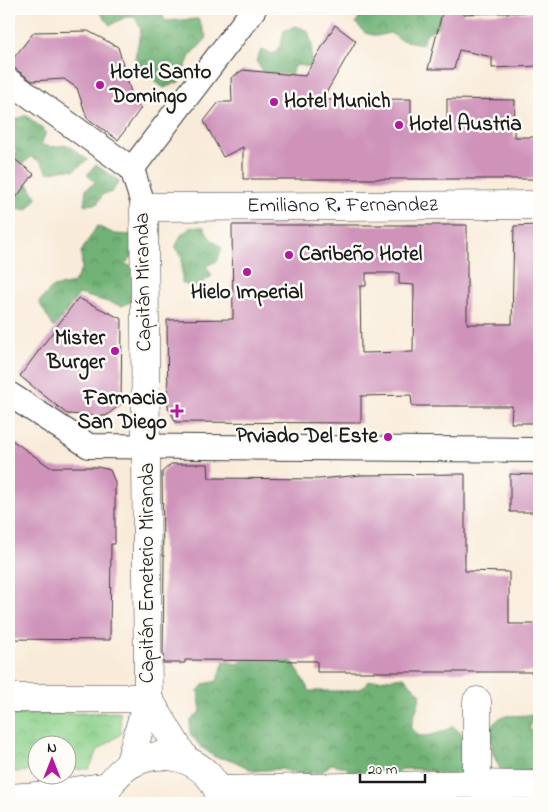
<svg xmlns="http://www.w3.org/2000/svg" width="548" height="812" viewBox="0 0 548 812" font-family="'Indie Flower',sans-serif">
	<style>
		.forest { fill: url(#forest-crowns); stroke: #466749 }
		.park { fill: url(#park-crowns); stroke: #547653 }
		.building { fill: #cf93ba; fill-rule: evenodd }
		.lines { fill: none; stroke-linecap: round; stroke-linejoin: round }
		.street-casing { stroke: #3d3b38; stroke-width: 26 }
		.secondary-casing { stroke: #3d3b38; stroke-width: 29 }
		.highway-casing { stroke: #3d3b38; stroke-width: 29 }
		.street { stroke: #fff; stroke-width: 24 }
		.secondary { stroke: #fff; stroke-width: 28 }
		.highway { stroke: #fff; stroke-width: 28 }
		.poi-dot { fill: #b5179e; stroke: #fdfcf7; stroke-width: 2 }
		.labels { text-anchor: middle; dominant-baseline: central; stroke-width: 5; stroke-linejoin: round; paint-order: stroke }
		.poi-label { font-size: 21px; font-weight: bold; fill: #1c1c1c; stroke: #fdfcf7; text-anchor: start }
		.street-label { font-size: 21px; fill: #1c1c1c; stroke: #fdfcf7 }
	</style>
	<defs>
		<pattern id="forest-crowns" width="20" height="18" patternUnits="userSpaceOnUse" patternTransform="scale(1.25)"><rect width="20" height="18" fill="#71b276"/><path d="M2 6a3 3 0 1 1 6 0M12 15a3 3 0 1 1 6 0" fill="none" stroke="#5c9060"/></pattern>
		<pattern id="park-crowns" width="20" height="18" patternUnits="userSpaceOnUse" patternTransform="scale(1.25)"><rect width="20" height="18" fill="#8cd08a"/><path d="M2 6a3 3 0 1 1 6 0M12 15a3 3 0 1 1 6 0" fill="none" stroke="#78b276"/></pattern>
	</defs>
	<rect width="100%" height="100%" fill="#fdfcf7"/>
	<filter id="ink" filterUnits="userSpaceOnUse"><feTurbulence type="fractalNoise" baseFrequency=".02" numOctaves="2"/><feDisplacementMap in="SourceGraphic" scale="10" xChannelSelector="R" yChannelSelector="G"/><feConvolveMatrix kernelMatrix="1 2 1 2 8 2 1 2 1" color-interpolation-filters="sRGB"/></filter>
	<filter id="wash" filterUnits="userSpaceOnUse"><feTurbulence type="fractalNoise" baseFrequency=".0096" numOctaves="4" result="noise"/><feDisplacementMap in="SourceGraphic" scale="20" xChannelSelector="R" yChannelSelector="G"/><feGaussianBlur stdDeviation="1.12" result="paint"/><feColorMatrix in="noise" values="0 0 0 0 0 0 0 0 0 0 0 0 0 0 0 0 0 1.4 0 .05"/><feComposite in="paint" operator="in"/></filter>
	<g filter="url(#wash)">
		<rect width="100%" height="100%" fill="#f9ebd9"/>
		<g class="forest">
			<path d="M 102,9 L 160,9 L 165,21 L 198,19 L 207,38 L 190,56 L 179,82 L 164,88 L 143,73 L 135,58 L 141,30 L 135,17 L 126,17 L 110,25 L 101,14 Z"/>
			<path d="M 362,9 L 438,9 L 442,13 L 438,27 L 427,33 L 422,44 L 401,40 L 390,33 L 377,36 L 365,33 L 356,23 L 363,10 Z"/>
			<path d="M 296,26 L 308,31 L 312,45 L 311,67 L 296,65 L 290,76 L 263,72 L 256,61 L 261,50 L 274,54 L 281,44 L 284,31 Z"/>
			<path d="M 26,115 L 46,132 L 41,145 L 52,147 L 68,145 L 88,160 L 74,170 L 65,169 L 48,173 L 40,161 L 31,157 L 14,171 L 9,167 L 9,161 L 17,150 L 9,145 L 9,123 Z"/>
			<path d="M 96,165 L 119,181 L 112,192 L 103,194 L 97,204 L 84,205 L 86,189 L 96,182 L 87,175 Z"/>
			<path d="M 27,182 L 37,198 L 27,210 L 11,207 L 12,191 Z"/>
			<path d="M 97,226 L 115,234 L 133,235 L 133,256 L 125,264 L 141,270 L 143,296 L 122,306 L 79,294 L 54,328 L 39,302 L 53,287 L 74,283 L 82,268 L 81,252 Z"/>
			<path d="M 191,227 L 204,227 L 210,238 L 222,248 L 217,261 L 206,266 L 212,276 L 194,288 L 182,283 L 182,257 L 175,248 L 181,235 Z"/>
			<path d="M 251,657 L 282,658 L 294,663 L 309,691 L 347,691 L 363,688 L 368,681 L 404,677 L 421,694 L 411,727 L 419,736 C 431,736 442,733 453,726 L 465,737 L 468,769 L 456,777 L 421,769 L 403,769 L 394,775 L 351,775 L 346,767 L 331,764 L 322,772 L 300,774 L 281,769 L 254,771 L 232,760 L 215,757 L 201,747 L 190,734 L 190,721 L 201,711 L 198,691 L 204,684 L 217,681 L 224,661 L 237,664 Z"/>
			<path d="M 533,715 L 529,731 L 539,728 L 539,788 L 501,771 L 493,754 L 489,728 L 502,716 Z"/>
		</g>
		<path class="park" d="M 120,712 L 121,734 L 98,750 L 89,769 L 68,769 L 68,744 L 38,744 L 37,771 L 9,772 L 9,715 Z"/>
		<g id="blocks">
			<g class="building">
				<path d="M 443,9 L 464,9 L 463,14 L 539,12 L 539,66 L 492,68 L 492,57 L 459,50 L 454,69 L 428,69 Z"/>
				<path d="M 335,25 L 356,41 L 322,100 L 411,99 L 411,121 L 447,121 L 447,99 L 515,100 L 514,137 L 539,137 L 539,179 L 243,179 L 243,147 L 223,157 L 204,121 L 219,102 L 232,102 L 231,78 L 243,70 L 305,76 Z"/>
				<path d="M 88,31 L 118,47 L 134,103 L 141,108 L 118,140 L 87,118 L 77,88 L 64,79 L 32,81 L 9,64 L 34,32 Z"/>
				<path d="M 9,155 L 34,174 L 9,207 Z"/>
				<path d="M 232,225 L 467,225 L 467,324 L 512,324 L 514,226 L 539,225 L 539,423 L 511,423 L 512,406 L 412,406 L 411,395 L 361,396 L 361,423 L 176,422 L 168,407 L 167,320 L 233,319 ZM 366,273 L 399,273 L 399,284 L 414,285 L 413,352 L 361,353 L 360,286 L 366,286 Z"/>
				<path d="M 78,298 L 122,319 L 121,404 L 106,416 L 67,414 L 20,376 Z"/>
				<path d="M 9,438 L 50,467 L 98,467 L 110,470 L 115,482 L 115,544 L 111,544 L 110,640 L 9,639 Z"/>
				<path d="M 171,464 L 208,464 L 209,478 L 319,479 L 361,475 L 465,474 L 465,571 L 509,572 L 509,624 L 539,624 L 539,672 L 317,672 L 317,661 L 185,660 L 185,663 L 163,663 L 164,556 L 163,556 L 162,472 Z"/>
				<path d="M 510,474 L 539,475 L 539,512 L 510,512 Z"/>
			</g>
		</g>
	</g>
	<g filter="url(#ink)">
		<use href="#blocks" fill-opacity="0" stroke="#3d3b38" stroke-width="1"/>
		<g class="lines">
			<defs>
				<g id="street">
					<path d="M 9,81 L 132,169"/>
					<path d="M 132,169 L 254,9"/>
					<path d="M 132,169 L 144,207"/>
					<path d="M 9,394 L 89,446 L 539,450"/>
				</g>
				<g id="secondary">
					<path d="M 9,698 L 148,698"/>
					<path d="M 148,698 L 185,759"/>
					<path id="s1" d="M 129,765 L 148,698 L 144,207 L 539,205"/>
				</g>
				<g id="highway">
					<path d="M 477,701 L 477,784"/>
					<path d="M 218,790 L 477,784 L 539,785"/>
					<path d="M 9,798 L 37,796 L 109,786"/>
					<path d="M 103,803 C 113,754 176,740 209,776 C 216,784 219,793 222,803"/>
				</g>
			</defs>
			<use href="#street" class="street-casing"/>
			<use href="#secondary" class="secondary-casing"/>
			<use href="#highway" class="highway-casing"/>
			<use href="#street" class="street"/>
			<use href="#secondary" class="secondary"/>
			<use href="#highway" class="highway"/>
		</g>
	</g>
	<g class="poi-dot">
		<circle cx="100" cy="85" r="5"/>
		<circle cx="274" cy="102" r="5"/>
		<circle cx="399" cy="125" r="5"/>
		<circle cx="289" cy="255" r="5"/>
		<circle cx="247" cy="272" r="5"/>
		<circle cx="115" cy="351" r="5"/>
		<path d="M174.5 403.5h5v5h5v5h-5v5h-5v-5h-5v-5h5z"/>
		<circle cx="388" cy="437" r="5"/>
	</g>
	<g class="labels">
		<g class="poi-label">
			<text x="110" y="73">Hotel Santo<tspan x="110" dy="24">Domingo</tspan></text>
			<text x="284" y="102">Hotel Munich</text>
			<text x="409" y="125">Hotel Austria</text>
			<text x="299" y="255">Caribeño Hotel</text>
			<text x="247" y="293" text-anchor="middle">Hielo Imperial</text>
			<text x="105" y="339" text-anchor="end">Mister<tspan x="105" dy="24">Burger</tspan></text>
			<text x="167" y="399" text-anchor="end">Farmacia<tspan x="167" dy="24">San Diego</tspan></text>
			<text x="378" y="437" text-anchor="end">Prviado Del Este</text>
		</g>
		<g class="street-label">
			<text stroke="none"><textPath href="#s1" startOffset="759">Emiliano R. Fernandez</textPath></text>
			<text transform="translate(144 282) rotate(-91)">Capitán Miranda</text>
			<text transform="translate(148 573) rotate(-90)">Capitán Emeterio Miranda</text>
		</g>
	</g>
	<rect width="548" height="812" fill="none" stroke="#fdfcf7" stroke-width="30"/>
	<g transform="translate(52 760)"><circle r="24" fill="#fdfcf7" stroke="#a3a29f"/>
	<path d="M0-4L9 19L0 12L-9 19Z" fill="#b5179e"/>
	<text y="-8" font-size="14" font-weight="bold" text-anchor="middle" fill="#1c1c1c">N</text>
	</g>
	<path d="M360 774v8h65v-8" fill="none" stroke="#1c1c1c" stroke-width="2.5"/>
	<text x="368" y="774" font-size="15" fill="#1c1c1c" stroke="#fdfcf7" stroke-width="4" paint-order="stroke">20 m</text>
</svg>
